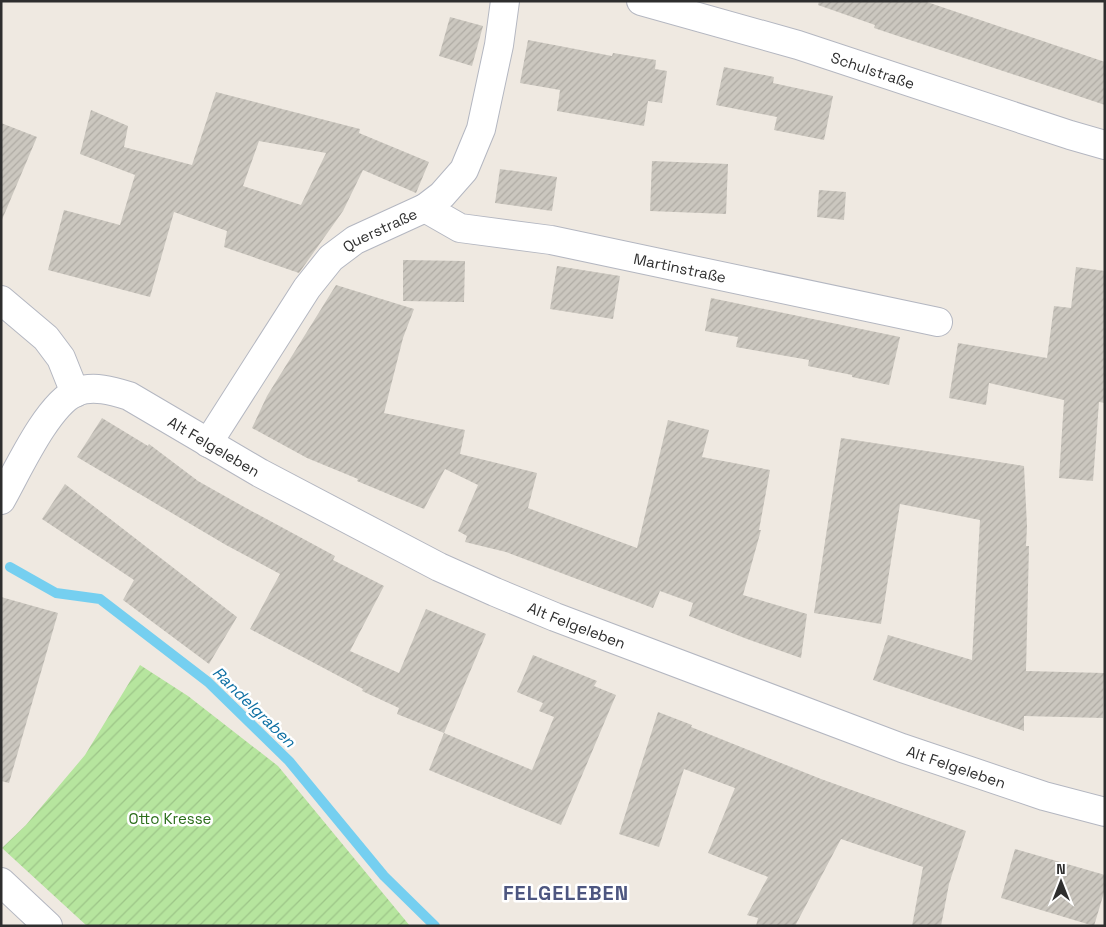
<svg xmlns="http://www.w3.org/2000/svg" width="1106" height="927" viewBox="0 0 1106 927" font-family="'Space Grotesk',sans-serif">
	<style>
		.garden { fill: url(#garden-furrows) }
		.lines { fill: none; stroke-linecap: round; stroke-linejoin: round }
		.stream { stroke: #75cff0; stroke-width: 10 }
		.building { fill: url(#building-hatch); fill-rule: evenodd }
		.minor-casing { stroke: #b4b7c1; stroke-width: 30 }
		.minor { stroke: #fff; stroke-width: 28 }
		.labels { text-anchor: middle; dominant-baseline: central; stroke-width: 5; stroke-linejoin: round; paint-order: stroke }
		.street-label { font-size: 15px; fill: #2e2e2e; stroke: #fff }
		.park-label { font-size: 15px; fill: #2c6e1b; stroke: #fff }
		.water-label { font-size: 16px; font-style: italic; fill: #0d6fa3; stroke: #fff }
		.district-label { font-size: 20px; font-weight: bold; letter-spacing: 1px; fill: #4d5680; stroke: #fff }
	</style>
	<defs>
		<pattern id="garden-furrows" width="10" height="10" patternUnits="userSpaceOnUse" patternTransform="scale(1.25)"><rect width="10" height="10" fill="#b6e59e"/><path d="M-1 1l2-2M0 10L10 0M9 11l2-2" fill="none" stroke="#9dc588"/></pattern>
		<pattern id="building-hatch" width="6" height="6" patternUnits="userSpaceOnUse" patternTransform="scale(1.25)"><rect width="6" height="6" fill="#cbc7bf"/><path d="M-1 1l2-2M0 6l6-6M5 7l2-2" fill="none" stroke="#afaba4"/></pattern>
	</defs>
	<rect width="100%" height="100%" fill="#efe9e1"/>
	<path class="garden" d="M 140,665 L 188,696 L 278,766 L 410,926 L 87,926 L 2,848 L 26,825 L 85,755 Z"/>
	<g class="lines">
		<path class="stream" d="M 10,567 L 56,593 L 100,599 L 208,682 L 289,761 L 384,876 L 435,926"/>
	</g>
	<g class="building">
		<path d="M 819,1 L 924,1 L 1105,62 L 1105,105 L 874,28 L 875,25 L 818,5 Z"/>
		<path d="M 450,17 L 483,26 L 472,66 L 439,56 Z"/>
		<path d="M 528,40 L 612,56 L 613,53 L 656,60 L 655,69 L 667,71 L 662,103 L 648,101 L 644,126 L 557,111 L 560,90 L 520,83 Z"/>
		<path d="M 724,67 L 774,77 L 773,83 L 833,96 L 824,140 L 774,130 L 777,117 L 716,105 Z"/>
		<path d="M 216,92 L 360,129 L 359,133 L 429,162 L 416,193 L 363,170 L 343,211 L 299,273 L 224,247 L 227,231 L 174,212 L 150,297 L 48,270 L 64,210 L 120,225 L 135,175 L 80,154 L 91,110 L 128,126 L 124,147 L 192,165 ZM 259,141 L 326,153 L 301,205 L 243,186 Z"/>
		<path d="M 1,123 L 37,137 L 1,222 Z"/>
		<path d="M 652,161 L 728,164 L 726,214 L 650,211 Z"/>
		<path d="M 500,169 L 557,177 L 552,211 L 495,203 Z"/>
		<path d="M 819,190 L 846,192 L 844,220 L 817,217 Z"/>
		<path d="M 403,260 L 465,261 L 464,302 L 403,301 Z"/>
		<path d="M 557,266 L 620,276 L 613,319 L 550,309 Z"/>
		<path d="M 1076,267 L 1105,271 L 1105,403 L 1099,402 L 1093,481 L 1059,478 L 1064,400 L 989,383 L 986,405 L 949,398 L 958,343 L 1047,358 L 1054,306 L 1071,308 Z"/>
		<path d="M 336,285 L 414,309 L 403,338 L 384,413 L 465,430 L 460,454 L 537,473 L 528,508 L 637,548 L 668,420 L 709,430 L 702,457 L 770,470 L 759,530 L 761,530 L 743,595 L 807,614 L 801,658 L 747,639 L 689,616 L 693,603 L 660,591 L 653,608 L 506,552 L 465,542 L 467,536 L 458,531 L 478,485 L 445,469 L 424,509 L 357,481 L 358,479 L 307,458 L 252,428 L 267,396 Z"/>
		<path d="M 711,298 L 900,337 L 889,385 L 852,377 L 852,375 L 808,366 L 809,360 L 736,347 L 738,337 L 705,331 Z"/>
		<path d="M 102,418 L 148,446 L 149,444 L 198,481 L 246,508 L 335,556 L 333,560 L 384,586 L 350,651 L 399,673 L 426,609 L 486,634 L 444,733 L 397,714 L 399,708 L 362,691 L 363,689 L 250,629 L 280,574 L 226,545 L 77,457 Z"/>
		<path d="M 841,438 L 1024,466 L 1027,526 L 1026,546 L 1029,546 L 1026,671 L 1104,673 L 1103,718 L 1024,716 L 1024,731 L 873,680 L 888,635 L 972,660 L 980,520 L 900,504 L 881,624 L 814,613 Z"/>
		<path d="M 65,484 L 237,617 L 209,664 L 123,600 L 134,580 L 42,519 Z"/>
		<path d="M 1,597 L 58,613 L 9,783 L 1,781 Z"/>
		<path d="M 533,655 L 597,681 L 594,686 L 616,695 L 561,825 L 429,770 L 444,733 L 532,770 L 554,717 L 539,711 L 543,703 L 517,692 Z"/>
		<path d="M 658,712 L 692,725 L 691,727 L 821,779 L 966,831 L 949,884 L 941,926 L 912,926 L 923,867 L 841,839 L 795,926 L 756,926 L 758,918 L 747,915 L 768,877 L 708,853 L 735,788 L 684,769 L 659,847 L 619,834 Z"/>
		<path d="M 1015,849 L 1105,875 L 1105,889 L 1094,926 L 1001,898 Z"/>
	</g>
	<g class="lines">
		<defs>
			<g id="minor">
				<path id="s1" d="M 641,1 L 798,45 L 1070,135 L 1105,145"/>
				<path id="s2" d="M 425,208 L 460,228 L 551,240 L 938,322"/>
				<path d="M 1,300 L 46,338 L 61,358 L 75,393"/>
				<path id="s3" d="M 208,443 L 307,288 L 331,258 L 355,240 L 425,208 L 442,195 L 464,170 L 481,129 L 499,45 L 505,1"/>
				<path id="s4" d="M 1,500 C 17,472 47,405 76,392 C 93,385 113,391 129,396 L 260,473 L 439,567 L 495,592 L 555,617 L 902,748 L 1044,796 L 1105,812"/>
				<path d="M 1,882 L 48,926"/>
			</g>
		</defs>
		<use href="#minor" class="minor-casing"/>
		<use href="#minor" class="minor"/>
	</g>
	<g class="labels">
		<g class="street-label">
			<text stroke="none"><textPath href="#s1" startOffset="242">Schulstraße</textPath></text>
			<text stroke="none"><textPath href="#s3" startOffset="279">Querstraße</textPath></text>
			<text stroke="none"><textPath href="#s2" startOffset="264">Martinstraße</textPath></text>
			<text stroke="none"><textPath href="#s4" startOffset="286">Alt Felgeleben</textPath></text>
			<text stroke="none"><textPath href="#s4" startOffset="691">Alt Felgeleben</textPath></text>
			<text stroke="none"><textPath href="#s4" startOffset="1096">Alt Felgeleben</textPath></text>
		</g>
		<g class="park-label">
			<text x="170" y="818">Otto Kresse</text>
		</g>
		<g class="water-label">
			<text transform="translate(254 707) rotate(44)">Randelgraben</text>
		</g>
		<g class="district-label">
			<text x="566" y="893">FELGELEBEN</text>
		</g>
	</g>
	<rect width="1106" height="927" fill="none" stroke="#2e2e2e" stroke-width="5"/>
	<g transform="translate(1061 882)" stroke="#ffffff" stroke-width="4" paint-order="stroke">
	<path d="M0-4L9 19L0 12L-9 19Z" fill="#2e2e2e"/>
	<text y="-8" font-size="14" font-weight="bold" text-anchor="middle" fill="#2e2e2e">N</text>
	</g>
</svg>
